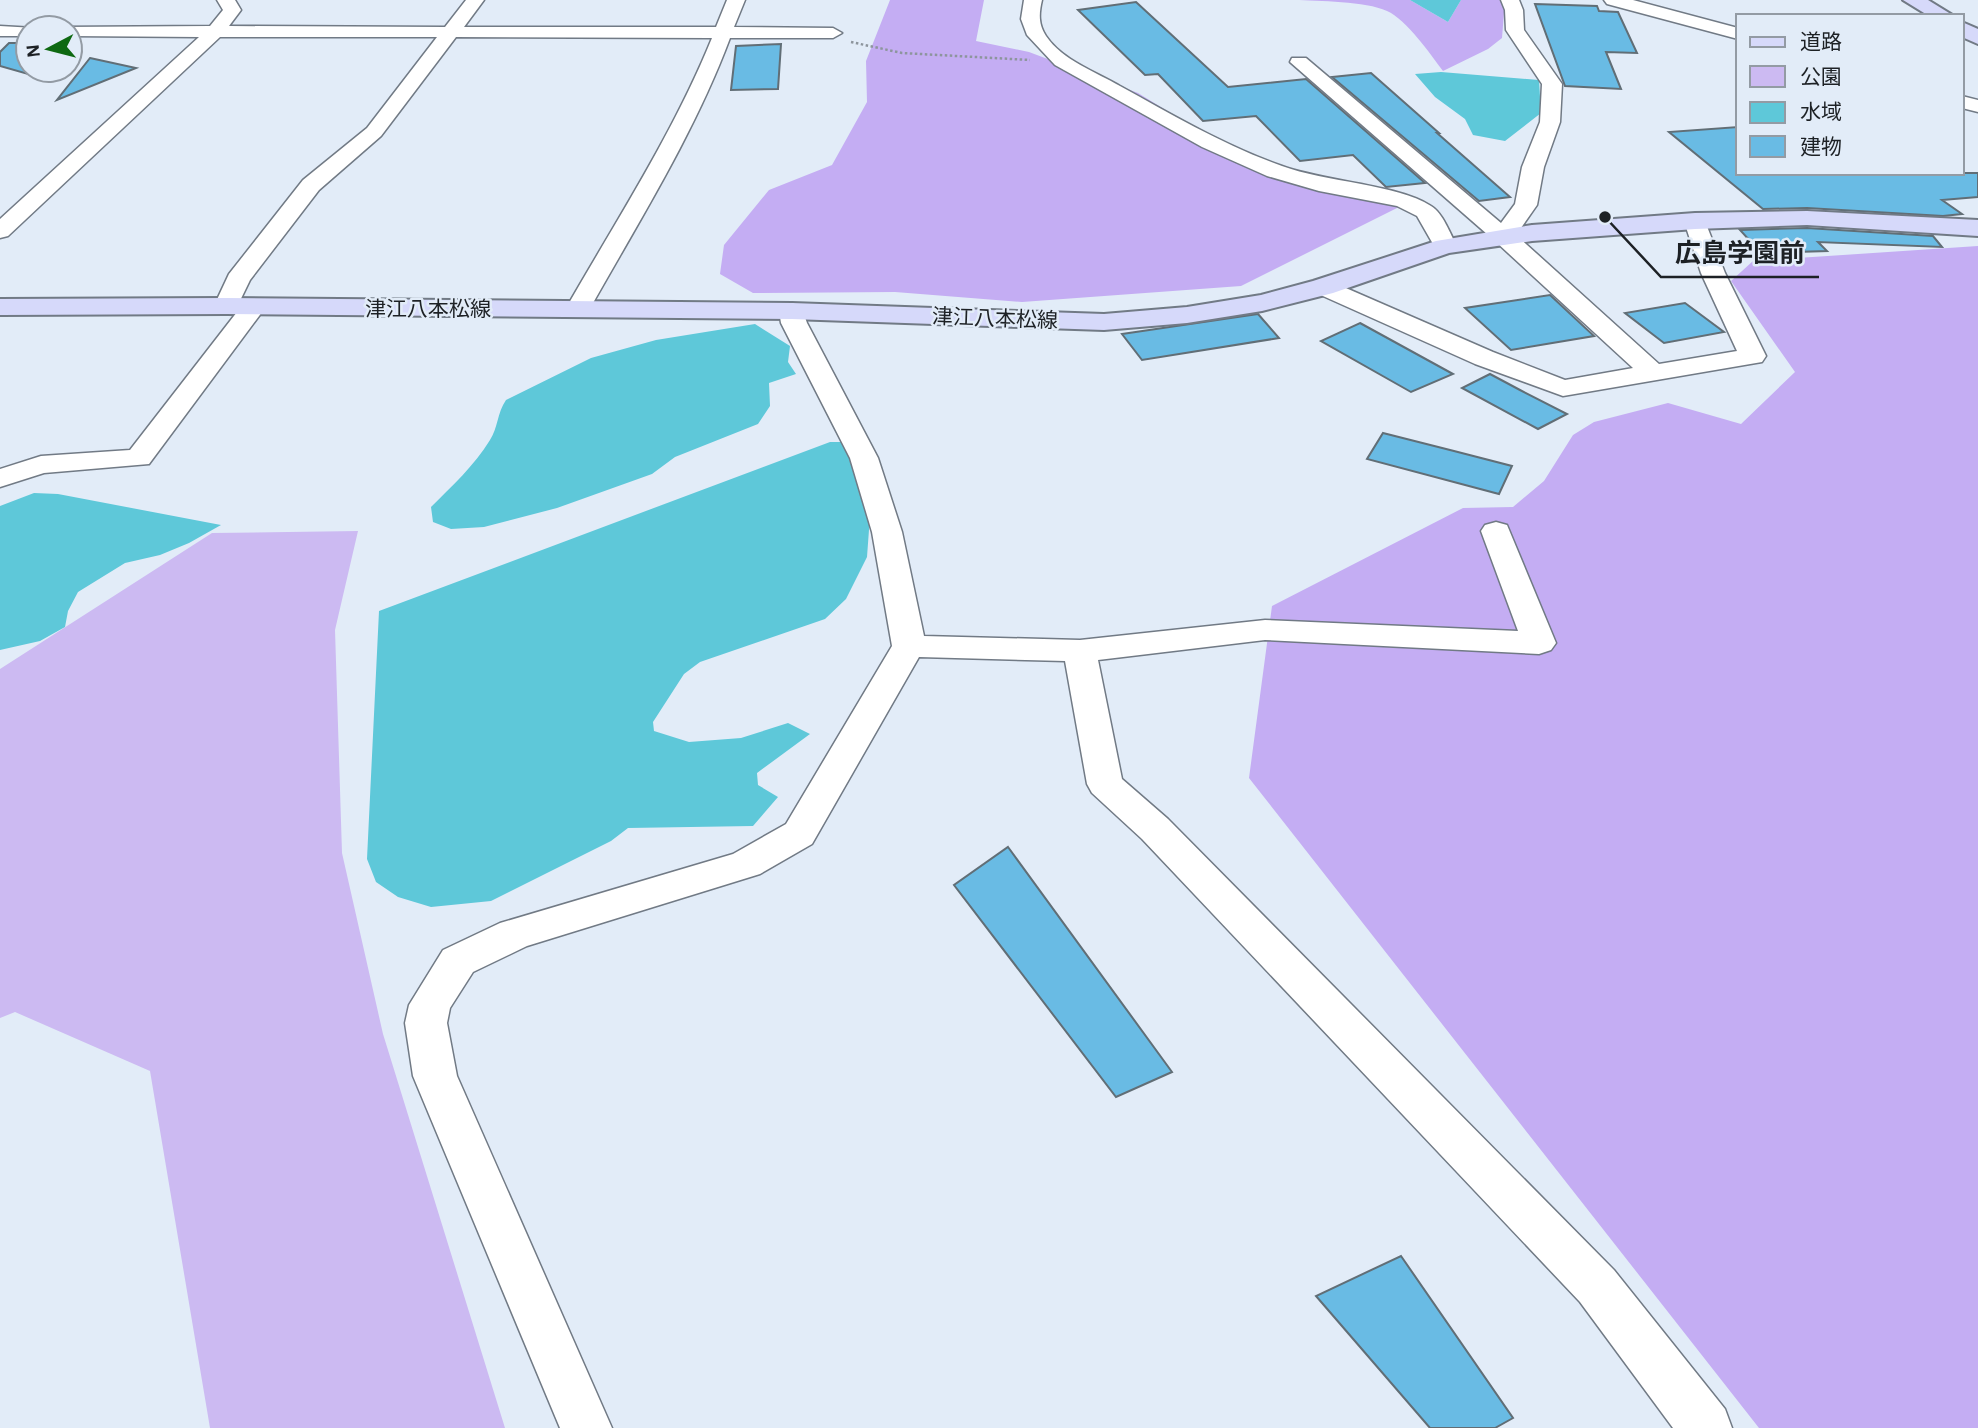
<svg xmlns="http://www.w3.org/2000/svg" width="1978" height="1428" viewBox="0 0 1978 1428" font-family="'Alegreya Sans','Noto Sans JP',sans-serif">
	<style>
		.green { fill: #ccbaf2 }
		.forest { fill: #c4adf3 }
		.water { fill: #5ec8d9 }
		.building { fill: #69bbe4; stroke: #616e76; stroke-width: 2 }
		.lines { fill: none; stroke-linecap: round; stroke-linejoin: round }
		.minor-casing { stroke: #717a85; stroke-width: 3 }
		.secondary-casing { stroke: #717a85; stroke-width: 4 }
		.path { stroke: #8d959d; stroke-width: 2.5; stroke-dasharray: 2.5 2.5; stroke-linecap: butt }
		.minor { fill: #fff; fill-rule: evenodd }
		.secondary { fill: #d6d9fa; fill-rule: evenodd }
		.labels { text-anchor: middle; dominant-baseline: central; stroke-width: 5; stroke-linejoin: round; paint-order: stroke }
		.far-street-label { font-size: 21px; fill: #1d2125; stroke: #e2ecf8 }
		.leader { fill: none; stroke: #1d2125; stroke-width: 2.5 }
		.callout-dot { fill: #1d2125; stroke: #e2ecf8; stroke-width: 2.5 }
		.callout-label { font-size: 26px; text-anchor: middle; font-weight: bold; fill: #1d2125; stroke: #e2ecf8; stroke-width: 5; stroke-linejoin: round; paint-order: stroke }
	</style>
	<rect width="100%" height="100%" fill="#e2ecf8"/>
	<path class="green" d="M 358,531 L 335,630 L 342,853 L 383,1034 L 505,1428 L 210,1428 L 150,1071 L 15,1012 L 0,1018 L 0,669 L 212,533 Z"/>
	<g class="forest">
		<path d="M 890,0 L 984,0 L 976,41 L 1029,52 L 1138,93 L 1224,146 L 1399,207 L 1241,286 L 1022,302 L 895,292 L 753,293 L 720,274 L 724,245 L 769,190 L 832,165 L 867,102 L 866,61 Z"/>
		<path d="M 1294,0 L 1410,0 L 1448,22 L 1461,0 L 1505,0 L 1502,38 L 1488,49 L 1443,71 C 1431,55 1406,19 1387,11 C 1365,1 1319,1 1294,0 Z"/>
		<path d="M 1978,246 L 1978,1428 L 1759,1428 L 1249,778 L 1272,606 L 1463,508 L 1513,507 L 1544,481 L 1573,435 L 1594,422 L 1668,403 L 1741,424 L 1795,372 L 1731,281 L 1753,261 Z"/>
	</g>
	<g class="water">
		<path d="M 1410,0 L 1461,0 L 1448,22 Z"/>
		<path d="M 1441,72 L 1539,80 L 1541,113 L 1505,141 L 1473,135 L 1465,119 L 1435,97 L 1415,74 Z"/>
		<path d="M 755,324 L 790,346 L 788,362 L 796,374 L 769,383 L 770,406 L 758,424 L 675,457 L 652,474 L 557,508 L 484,527 L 451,529 L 433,522 L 431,507 C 452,486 474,466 490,440 C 498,428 497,413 506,400 L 591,358 L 656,340 Z"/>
		<path d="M 830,442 L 844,442 L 870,516 L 867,557 L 846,599 L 825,619 L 700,662 L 684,674 L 653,722 L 654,731 L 689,742 L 741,738 L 788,723 L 810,734 L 757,773 L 758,785 L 778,797 L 753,826 L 628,828 L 611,841 L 491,901 L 431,907 L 398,897 L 376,882 L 367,859 L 379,611 Z"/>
		<path d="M 34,493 L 58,494 L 221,525 L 189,543 L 160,555 L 125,563 L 78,592 L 68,611 L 65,627 L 40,641 L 0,650 L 0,506 Z"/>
	</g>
	<g class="building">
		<path d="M 1136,2 L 1228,87 L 1306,79 L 1425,183 L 1386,187 L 1353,155 L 1300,161 L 1256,116 L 1203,121 L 1158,74 L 1145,75 L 1078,10 Z"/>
		<path d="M 1535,4 L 1597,6 L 1599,11 L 1618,12 L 1637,53 L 1606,52 L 1621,89 L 1565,86 Z"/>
		<path d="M 9,43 L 28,43 L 28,74 L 0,66 L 0,52 Z"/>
		<path d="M 781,44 L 778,89 L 731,90 L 736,46 Z"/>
		<path d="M 90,58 L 136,68 L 57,100 Z"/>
		<path d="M 1371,73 L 1439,133 L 1437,133 L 1510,197 L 1479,201 L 1332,77 Z"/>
		<path d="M 1738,127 L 1738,173 L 1978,173 L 1978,197 L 1942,200 L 1962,214 L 1943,216 L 1807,208 L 1763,209 L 1669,132 Z"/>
		<path d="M 1807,228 L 1933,236 L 1942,247 L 1818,242 L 1827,251 L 1761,253 L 1740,230 Z"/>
		<path d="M 1550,295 L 1594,336 L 1511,350 L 1465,308 Z"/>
		<path d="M 1685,303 L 1724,332 L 1664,343 L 1625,313 Z"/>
		<path d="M 1258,314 L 1279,338 L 1142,360 L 1122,334 Z"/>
		<path d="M 1360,323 L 1453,374 L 1411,392 L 1321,341 Z"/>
		<path d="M 1490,374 L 1520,390 L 1567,414 L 1538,429 L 1462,388 Z"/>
		<path d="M 1383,433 L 1454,451 L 1512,466 L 1499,494 L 1367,459 Z"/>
		<path d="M 1008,847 L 1172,1072 L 1116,1097 L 954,885 Z"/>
		<path d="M 1401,1256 L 1513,1418 L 1495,1428 L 1430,1428 L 1316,1296 Z"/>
	</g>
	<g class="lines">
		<defs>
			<g id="minor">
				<path d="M 217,0 L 235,0 L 241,10 L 229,26 L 445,27 L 466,0 L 484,0 L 464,27 L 716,27 L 727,0 L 745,0 L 734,27 L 833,28 L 842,33 L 833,38 L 730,38 C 694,134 639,221 589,310 L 586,315 L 577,317 L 568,315 L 565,310 C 616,221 673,134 712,38 L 456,37 L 381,136 L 319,190 L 250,280 L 235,311 L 226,313 L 217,311 L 214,306 L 229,274 L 303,180 L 367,128 L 437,37 L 220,37 L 8,236 L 0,238 L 0,219 L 199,37 L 70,36 L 70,28 L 64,27 L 210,26 L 223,10 Z"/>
				<path d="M 1024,0 L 1042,0 C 1039,13 1038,24 1046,36 C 1062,60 1096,72 1120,86 C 1173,115 1225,146 1282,166 C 1325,182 1397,184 1431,206 C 1443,213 1450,234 1457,246 L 1453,251 L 1437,251 L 1417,216 L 1397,206 L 1319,191 L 1267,176 L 1202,147 L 1055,65 L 1027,35 L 1021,19 Z"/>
				<path d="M 1501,0 L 1519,0 L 1523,10 L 1524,30 L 1562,84 L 1560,122 L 1544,167 L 1537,205 L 1516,235 L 1659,364 L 1737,351 L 1701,273 L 1684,221 L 1687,216 L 1703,216 L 1725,273 L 1766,356 L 1762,362 L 1563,396 L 1475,364 L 1314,292 L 1311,287 L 1314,282 L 1323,280 L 1332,282 L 1493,352 L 1565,380 L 1633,368 L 1495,241 L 1290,62 L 1292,58 L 1306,58 L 1501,223 L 1515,204 L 1522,167 L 1540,122 L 1542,84 L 1506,30 L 1505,10 Z"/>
				<path d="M 1604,0 L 1633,0 L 1738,28 L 1738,39 L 1607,4 Z"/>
				<path d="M 0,26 L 35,28 L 28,28 L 28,36 L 0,36 Z"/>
				<path d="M 1962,96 L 1978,100 L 1978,112 L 1962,108 Z"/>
				<path d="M 253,301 L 262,303 L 265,308 L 149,464 L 44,473 L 0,487 L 0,469 L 41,456 L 130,450 L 244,303 Z"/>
				<path d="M 792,303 L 801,306 L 807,323 L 878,458 L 902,532 L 924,636 L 1080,640 L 1265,620 L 1518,631 L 1481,531 L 1485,525 L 1496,522 L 1507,525 L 1556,643 L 1551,650 L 1539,654 L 1265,640 L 1098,660 L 1122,779 L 1168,819 L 1614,1270 L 1725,1409 L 1732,1428 L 1673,1428 L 1580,1302 L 1142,839 L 1092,793 L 1087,784 L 1065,661 L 919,657 L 812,844 L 760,874 L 527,946 L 473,972 L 450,1008 L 447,1023 L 457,1076 L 612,1428 L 560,1428 L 413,1076 L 405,1023 L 409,1005 L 443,950 L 500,923 L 733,854 L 786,824 L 892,646 L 872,532 L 850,458 L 781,323 L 779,311 L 783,306 Z"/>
			</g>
			<g id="secondary">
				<path d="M 1903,0 L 1928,0 L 1954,16 L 1929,16 Z"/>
				<path d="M 1962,22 L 1978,29 L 1978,44 L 1962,37 Z"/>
				<path d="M 1807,211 L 1978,220 L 1978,236 L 1807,225 L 1695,229 L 1532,241 L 1449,253 L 1333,293 L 1262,311 L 1187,323 L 1104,330 L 792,319 L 226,314 L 0,315 L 0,299 L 226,298 L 792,303 L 1104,314 L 1187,307 L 1261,295 L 1313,281 L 1436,241 L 1532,225 L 1695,213 Z"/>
			</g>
		</defs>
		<use href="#minor" class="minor-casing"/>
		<use href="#secondary" class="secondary-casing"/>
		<path class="path" d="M 851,42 L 902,53 L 1030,60"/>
		<use href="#minor" class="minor"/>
		<use href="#secondary" class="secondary"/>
	</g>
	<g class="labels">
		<g class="far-street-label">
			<text x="428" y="309">津江八本松線</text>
			<text transform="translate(995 319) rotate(2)">津江八本松線</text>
		</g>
	</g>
	<path class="leader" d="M1605 217L1661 277H1819"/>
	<circle class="callout-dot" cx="1605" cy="217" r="7"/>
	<g class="callout-label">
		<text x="1740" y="262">広島学園前</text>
	</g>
	<rect x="1736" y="14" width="228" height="161" fill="#e2ecf8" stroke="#939ba4" stroke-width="2"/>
	<rect x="1750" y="37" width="35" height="10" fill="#d6d9fa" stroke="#939ba4" stroke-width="2"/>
	<text x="1800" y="49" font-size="21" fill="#1d2125">道路</text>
	<rect x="1750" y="66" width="35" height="21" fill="#ccbaf2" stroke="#939ba4" stroke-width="2"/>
	<text x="1800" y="84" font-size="21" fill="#1d2125">公園</text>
	<rect x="1750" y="102" width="35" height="21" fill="#5ec8d9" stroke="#939ba4" stroke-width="2"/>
	<text x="1800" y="119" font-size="21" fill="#1d2125">水域</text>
	<rect x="1750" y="136" width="35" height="21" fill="#69bbe4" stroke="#939ba4" stroke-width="2"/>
	<text x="1800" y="154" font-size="21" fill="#1d2125">建物</text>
	<g transform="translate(49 49) rotate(263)"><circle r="33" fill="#e2ecf8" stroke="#939ba4" stroke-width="2"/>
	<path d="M0-5L12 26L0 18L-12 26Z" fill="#0e6912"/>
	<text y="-10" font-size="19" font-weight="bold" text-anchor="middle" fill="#1d2125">N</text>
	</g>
</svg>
